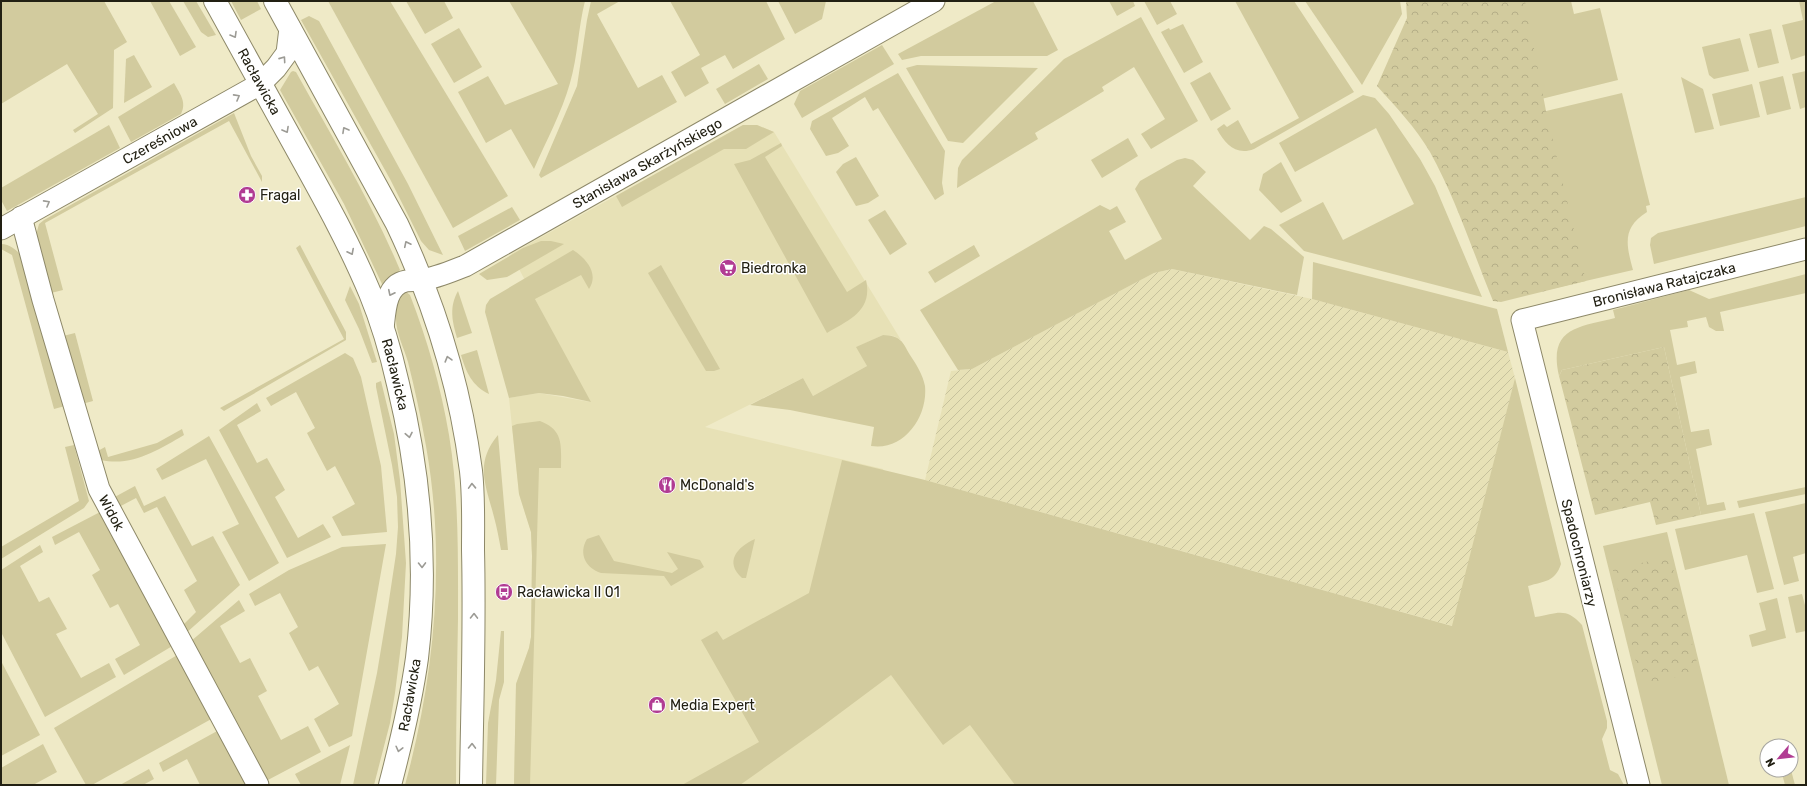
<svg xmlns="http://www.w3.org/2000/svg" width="1807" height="786" viewBox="0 0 1807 786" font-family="Rubik,sans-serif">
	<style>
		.built { fill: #e7e1b6 }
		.industrial { fill: url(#industrial-furrows) }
		.grass { fill: #d2cb9e }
		.park { fill: url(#park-crowns) }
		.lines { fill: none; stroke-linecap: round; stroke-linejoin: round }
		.minor-casing { stroke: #8d8868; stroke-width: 23 }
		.tertiary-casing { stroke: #8d8868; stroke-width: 24 }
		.minor { stroke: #fff; stroke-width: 21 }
		.tertiary { stroke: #fff; stroke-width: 22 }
		.oneway { stroke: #9c9b95 }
		.labels { text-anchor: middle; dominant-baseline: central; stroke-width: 3; stroke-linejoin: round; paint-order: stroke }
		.street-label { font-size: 14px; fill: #222013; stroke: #fff }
		.poi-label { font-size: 14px; fill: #222013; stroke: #fff; text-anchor: start }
	</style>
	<defs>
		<pattern id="industrial-furrows" width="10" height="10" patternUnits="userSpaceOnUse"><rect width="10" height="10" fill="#e7e1b6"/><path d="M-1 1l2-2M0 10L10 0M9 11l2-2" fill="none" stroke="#c6c19c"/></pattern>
		<pattern id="park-crowns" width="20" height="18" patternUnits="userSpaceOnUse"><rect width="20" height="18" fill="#d2cb9e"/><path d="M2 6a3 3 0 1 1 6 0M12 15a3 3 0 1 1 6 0" fill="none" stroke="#b4ae87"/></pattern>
	</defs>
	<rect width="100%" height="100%" fill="#efeac7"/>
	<path class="built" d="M 743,125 L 757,125 L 774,132 L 901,340 L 894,336 L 883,335 L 857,347 L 867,366 L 813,396 L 803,378 L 705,427 L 883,469 L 964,695 L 1033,785 L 514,785 L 516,684 L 529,648 L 531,637 L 532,556 L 531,532 L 519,494 L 509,398 L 539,393 L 590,402 L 511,254 Z"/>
	<path class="industrial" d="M 1172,269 L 1312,299 L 1508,352 L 1515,378 L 1453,626 L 925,480 L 951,371 L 972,369 L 1154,273 Z"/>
	<g class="grass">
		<path d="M 1,1 L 104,1 L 127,42 L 114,50 L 113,108 L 75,133 L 73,130 L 98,114 L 67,64 L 1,104 Z"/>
		<path d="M 150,1 L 169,1 L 196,47 L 180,56 Z"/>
		<path d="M 183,1 L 196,1 L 216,35 L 208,37 L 201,32 Z"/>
		<path d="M 231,1 L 257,1 L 261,9 L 241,20 Z"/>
		<path d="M 328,1 L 390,1 L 508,196 L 453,228 Z"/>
		<path d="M 406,1 L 444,1 L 453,18 L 425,34 Z"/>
		<path d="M 509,1 L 585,1 C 578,28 578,56 570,83 C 562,112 546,141 534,169 L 511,129 L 486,143 L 458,92 L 488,76 L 505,105 L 558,84 Z"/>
		<path d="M 591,1 L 620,1 L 597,14 L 638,88 L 662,75 L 677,102 L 541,178 L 539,175 L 577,86 L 587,20 Z"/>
		<path d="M 670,1 L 766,1 L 785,39 L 733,69 L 725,55 L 701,68 L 709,83 L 685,97 L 671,72 L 700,55 Z"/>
		<path d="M 778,1 L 826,1 L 822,19 L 795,34 Z"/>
		<path d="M 996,1 L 1033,1 L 1058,50 L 1047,56 L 921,56 L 902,60 L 898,54 Z"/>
		<path d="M 1109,1 L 1133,1 L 1135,6 L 1117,16 Z"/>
		<path d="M 1144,1 L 1170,1 L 1177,14 L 1157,25 Z"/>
		<path d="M 1235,1 L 1294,1 L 1354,92 L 1254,149 C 1236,156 1225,144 1217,129 L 1224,124 L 1227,127 L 1238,120 L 1251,144 L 1299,118 Z"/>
		<path d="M 1305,1 L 1400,1 L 1402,14 L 1362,85 Z"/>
		<path d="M 1453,1 L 1571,1 L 1574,14 L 1600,8 L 1618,80 L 1488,112 Z"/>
		<path d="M 1799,1 L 1806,1 L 1806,55 L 1791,60 L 1782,25 L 1803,20 Z"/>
		<path d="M 309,16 L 319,21 L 408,184 L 443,255 L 429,250 L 421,241 L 390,179 L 301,20 Z"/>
		<path d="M 1141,17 L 1198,121 L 1151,149 L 1141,134 L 1165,119 L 1134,67 L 1102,87 L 1104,91 L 1035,133 L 1038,139 L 957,188 L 958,168 L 962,160 L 1064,59 Z"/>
		<path d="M 1183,24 L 1203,62 L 1184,73 L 1161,32 L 1169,28 L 1170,30 Z"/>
		<path d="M 459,28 L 482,67 L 454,83 L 431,44 Z"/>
		<path d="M 1771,29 L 1779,63 L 1758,68 L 1749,34 Z"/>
		<path d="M 1740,38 L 1749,71 L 1714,79 L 1709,75 L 1702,47 Z"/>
		<path d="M 882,45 L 894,64 L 802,118 L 794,104 L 800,91 Z"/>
		<path d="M 134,55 L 152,87 L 124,103 L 126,59 Z"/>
		<path d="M 759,64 L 768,79 L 725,104 L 716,89 Z"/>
		<path d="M 917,65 L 1038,68 L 963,143 L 948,141 L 906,68 Z"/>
		<path d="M 293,71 L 296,72 C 332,137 371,201 400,270 L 387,283 L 382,284 L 344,204 L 280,90 L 291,72 Z"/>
		<path d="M 1806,71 L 1806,107 L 1800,109 L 1792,74 Z"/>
		<path d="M 1210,72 L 1231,109 L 1211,121 L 1190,83 Z"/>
		<path d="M 898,73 L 945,151 L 942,183 L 944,194 L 935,200 L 878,108 L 873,111 L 865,97 L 832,118 L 849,146 L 838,153 L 826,156 L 810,129 L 812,121 Z"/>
		<path d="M 1783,76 L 1791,109 L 1767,115 L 1759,82 Z"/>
		<path d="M 1681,77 L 1703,89 L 1714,129 L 1695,133 Z"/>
		<path d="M 174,83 C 180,94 187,102 181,114 L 131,142 L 118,117 Z"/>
		<path d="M 1752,84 L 1760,117 L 1720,126 L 1712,94 Z"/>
		<path d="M 1622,93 L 1650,205 L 1646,206 L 1647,212 C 1622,228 1626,244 1633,270 L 1525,295 L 1491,124 Z"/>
		<path d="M 1363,95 L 1375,98 L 1389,114 L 1420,159 L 1435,186 L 1482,297 L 1304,251 L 1279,225 L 1323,202 L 1343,240 L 1414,204 L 1376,128 L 1295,172 L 1279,143 Z"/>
		<path d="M 234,113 L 251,156 L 262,176 L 262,182 L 229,121 L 45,223 L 63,290 L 51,293 L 36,235 L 39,224 L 44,220 Z"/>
		<path d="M 109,125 L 120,148 L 7,211 L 1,200 L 1,188 Z"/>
		<path d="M 743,125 L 757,125 L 774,132 L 746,149 L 724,149 L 622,207 L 616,196 Z"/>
		<path d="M 1128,138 L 1138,156 L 1102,178 L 1091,160 Z"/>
		<path d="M 781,143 L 782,146 L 765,157 L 847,292 L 866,280 C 873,311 849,320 827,333 L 734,164 L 750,160 Z"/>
		<path d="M 856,157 L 879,196 L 868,203 L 856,206 L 836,172 L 843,164 Z"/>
		<path d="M 1185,158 L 1193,160 L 1206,172 L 1193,186 L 1250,240 L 1264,226 L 1271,229 L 1304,257 L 1297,295 L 1172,269 L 1154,273 L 972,369 L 958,370 L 920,310 L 1100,205 L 1110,210 L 1117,206 L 1126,222 L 1109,231 L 1125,260 L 1162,239 L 1135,189 L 1140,181 L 1177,160 Z"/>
		<path d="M 1281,162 L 1302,201 L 1281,213 L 1259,190 L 1263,174 Z"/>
		<path d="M 1806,197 L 1806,226 L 1654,264 L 1650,245 L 1651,238 L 1658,233 Z"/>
		<path d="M 512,207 L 520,220 L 465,251 L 458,236 Z"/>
		<path d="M 885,210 L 907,244 L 890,255 L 868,220 Z"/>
		<path d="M 541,241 L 551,241 L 564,244 L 507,277 L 487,280 L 479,274 L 523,248 Z"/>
		<path d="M 1,244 C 10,244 16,250 22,256 L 65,406 L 54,409 L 12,255 L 1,249 Z"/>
		<path d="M 300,245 L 346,332 L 346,340 L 224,411 L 220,408 L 344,339 L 296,248 Z"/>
		<path d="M 974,245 L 980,256 L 935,283 L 928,272 Z"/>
		<path d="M 573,250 C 587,259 599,274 589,289 L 581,275 L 535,299 L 591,402 L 563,396 L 539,393 L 509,398 L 485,312 L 486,305 L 490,299 Z"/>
		<path d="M 1313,262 L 1497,309 L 1508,352 L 1312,299 Z"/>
		<path d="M 661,265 L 720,369 L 714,371 L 706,371 L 648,273 Z"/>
		<path d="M 1806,274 L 1806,293 L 1720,312 L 1724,331 L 1716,331 L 1709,327 L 1706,317 L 1687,321 L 1688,327 L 1670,330 L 1677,365 L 1695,361 L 1697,373 L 1680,377 L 1691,432 L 1709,429 L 1712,445 L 1696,449 L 1707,505 L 1724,502 L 1726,510 L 1701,515 L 1664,347 L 1562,370 L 1559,376 C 1548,328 1578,327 1615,318 L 1613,310 L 1689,290 L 1709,299 Z"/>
		<path d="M 350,286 L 359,304 L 377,362 L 372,363 L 359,329 L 345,300 Z"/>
		<path d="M 405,291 L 410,295 C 427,339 441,387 449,435 C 459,495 458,557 458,619 C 457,674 456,730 456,785 L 405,785 C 435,675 446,558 426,446 C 421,418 415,390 408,362 C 404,348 396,333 396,319 C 395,308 397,298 405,291 Z"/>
		<path d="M 458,291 L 472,333 L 457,338 C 452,321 449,307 458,291 Z"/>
		<path d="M 75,333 L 93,401 L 82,404 L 63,336 Z"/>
		<path d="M 883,335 C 901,336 902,341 910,355 C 916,364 923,375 925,386 C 928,417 904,451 871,446 L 874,427 L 790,410 L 750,405 L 803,378 L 813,396 L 867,366 L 856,347 Z"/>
		<path d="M 477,350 L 489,394 C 472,386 466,372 461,355 Z"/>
		<path d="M 345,353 L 353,358 L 361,377 L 381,466 L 387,532 L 342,536 L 332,517 L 355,504 L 335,466 L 327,471 L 307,433 L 315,428 L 296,392 L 271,406 L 266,398 Z"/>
		<path d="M 1515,378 L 1561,564 C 1555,582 1545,581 1528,586 L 1535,617 C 1557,614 1565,606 1582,625 L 1607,721 L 1607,728 L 1602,739 L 1610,770 L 1618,774 L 1624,785 L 1015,785 L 970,725 L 943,745 L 891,675 L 820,728 L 740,785 L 682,785 L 759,742 L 701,640 L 717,631 L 723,640 L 809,593 L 842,460 L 925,480 L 1452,626 Z"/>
		<path d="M 381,381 L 394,434 L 400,480 L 406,563 L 402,637 L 395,693 L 390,723 L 374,785 L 353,785 L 377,673 L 388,607 L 396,554 L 398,527 L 397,497 L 392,465 L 376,387 L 376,383 Z"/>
		<path d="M 257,403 L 261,411 L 237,425 L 257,463 L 267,458 L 285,490 L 275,497 L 298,538 L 323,524 L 331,537 L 287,558 L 219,430 Z"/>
		<path d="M 540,421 C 564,430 561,446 561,468 L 539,468 L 530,785 L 514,785 L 516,684 L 529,648 L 531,637 L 532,556 L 531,532 L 519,494 L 512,426 L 517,424 Z"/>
		<path d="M 182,429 L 184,435 C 158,450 132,467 101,460 L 96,452 L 105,447 L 108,457 L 157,443 Z"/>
		<path d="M 498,435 L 508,550 L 501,550 C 499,539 497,528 494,517 C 486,485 474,464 498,435 Z"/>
		<path d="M 209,436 L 279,563 L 249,581 L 222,532 L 239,524 L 206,459 L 162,480 L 156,469 Z"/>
		<path d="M 74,445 L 89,501 L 84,508 L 1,559 L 1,547 L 79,501 L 65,447 Z"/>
		<path d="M 135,486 L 144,506 L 165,496 L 192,546 L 213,536 L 240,585 L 185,634 L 181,627 L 196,612 L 184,590 L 197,581 L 157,507 L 144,513 L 136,498 L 117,508 L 111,499 Z"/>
		<path d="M 1806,487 L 1806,494 L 1739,508 L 1737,501 Z"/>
		<path d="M 1806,503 L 1806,553 L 1793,557 L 1799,581 L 1784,585 L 1765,512 Z"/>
		<path d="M 102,511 L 174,645 L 124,675 L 115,659 L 140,645 L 118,604 L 110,608 L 92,575 L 100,570 L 79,532 L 55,545 L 52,537 Z"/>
		<path d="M 1754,513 L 1774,589 L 1757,593 L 1747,555 L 1685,570 L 1675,529 Z"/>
		<path d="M 1667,532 L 1729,785 L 1662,785 L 1603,546 Z"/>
		<path d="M 599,535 L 614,561 L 672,573 L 678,569 L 667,552 L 700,560 L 704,567 L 671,586 L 664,576 L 601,573 C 586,568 578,554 587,539 Z"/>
		<path d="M 755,539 L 746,578 L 742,578 C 724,562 737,547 755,539 Z"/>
		<path d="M 386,544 L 352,736 L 329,747 L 314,719 L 339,704 L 318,666 L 309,671 L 289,633 L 298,627 L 280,593 L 255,606 L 249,594 L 289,570 L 342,547 Z"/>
		<path d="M 40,545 L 43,552 L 20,566 L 39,602 L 49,597 L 67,629 L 56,634 L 81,678 L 109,663 L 116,677 L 45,717 L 1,632 L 1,570 Z"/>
		<path d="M 1802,594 L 1806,609 L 1806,631 L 1796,633 L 1788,597 Z"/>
		<path d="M 1777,598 L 1786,638 L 1752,647 L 1749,635 L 1766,630 L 1759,603 Z"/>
		<path d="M 239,600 L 245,611 L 220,626 L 240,663 L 250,658 L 267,691 L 258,696 L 281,740 L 308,726 L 321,752 L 266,781 L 190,642 Z"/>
		<path d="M 501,631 L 504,631 L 504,682 L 499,700 L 496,785 L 486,785 L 488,723 L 496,680 Z"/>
		<path d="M 179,654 L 215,717 L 92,785 L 86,785 L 54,728 Z"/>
		<path d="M 1,661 L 40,735 L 1,756 Z"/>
		<path d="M 219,730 L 249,785 L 200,785 L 187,759 L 163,772 L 159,763 Z"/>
		<path d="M 43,744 L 57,772 L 33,785 L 1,785 L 1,768 Z"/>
		<path d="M 350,745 L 340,785 L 301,785 L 295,774 Z"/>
		<path d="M 149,769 L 154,779 L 143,785 L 120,785 Z"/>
		<path d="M 1781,770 L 1791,770 L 1795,785 L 1785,785 Z"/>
	</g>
	<g class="park">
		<path d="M 1406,1 L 1525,1 L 1546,111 L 1586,281 L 1501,302 L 1493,301 C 1473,252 1456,199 1430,152 C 1416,128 1396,107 1377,86 L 1407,18 Z"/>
		<path d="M 1664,347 L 1701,515 L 1656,525 L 1650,502 L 1595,515 L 1559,376 L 1562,370 Z"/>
		<path d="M 1670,556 L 1699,671 L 1642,686 L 1613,570 Z"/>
	</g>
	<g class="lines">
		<defs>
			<g id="minor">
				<path id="s1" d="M 21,217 L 43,300 L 99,489 L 258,785"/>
				<path id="s2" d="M 1,229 L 260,84 L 276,68 L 287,53 L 290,28"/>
				<path id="s3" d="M 383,329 C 385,312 385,285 406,281 C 411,280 417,281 422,280 C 436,278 452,271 465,266 L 934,1"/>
				<path id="s4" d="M 1639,785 L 1522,320 L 1806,249"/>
			</g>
			<g id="tertiary">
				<path id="s5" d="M 215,1 C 243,52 271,103 300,155 C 325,200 350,245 370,293 C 382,322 391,353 398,384 C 420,474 428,566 417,658 C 411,701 401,743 390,785"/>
				<path d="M 275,1 L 397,224 C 434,302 460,385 471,471 C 474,497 473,524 473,550 C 475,628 472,707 471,785"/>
			</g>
		</defs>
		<use href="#minor" class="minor-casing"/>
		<use href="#tertiary" class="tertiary-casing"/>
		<use href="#minor" class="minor"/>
		<use href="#tertiary" class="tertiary"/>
	</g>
	<defs><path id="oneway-chevron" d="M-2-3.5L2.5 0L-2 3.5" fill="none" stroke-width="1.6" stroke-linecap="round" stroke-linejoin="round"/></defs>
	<g class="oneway">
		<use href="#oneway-chevron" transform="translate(234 35) rotate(60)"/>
		<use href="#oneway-chevron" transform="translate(283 59) rotate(-55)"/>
		<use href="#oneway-chevron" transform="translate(237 97) rotate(-29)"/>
		<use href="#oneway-chevron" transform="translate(286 130) rotate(61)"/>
		<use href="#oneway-chevron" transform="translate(345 130) rotate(-119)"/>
		<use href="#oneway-chevron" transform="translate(47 203) rotate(-29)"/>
		<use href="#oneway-chevron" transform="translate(407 244) rotate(-116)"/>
		<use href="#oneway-chevron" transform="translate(351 252) rotate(63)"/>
		<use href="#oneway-chevron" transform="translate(391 293) rotate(116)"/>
		<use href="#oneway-chevron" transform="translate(448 359) rotate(-106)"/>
		<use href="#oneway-chevron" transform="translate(409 435) rotate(79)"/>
		<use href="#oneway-chevron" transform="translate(472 486) rotate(-92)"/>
		<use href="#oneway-chevron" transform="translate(422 565) rotate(89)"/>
		<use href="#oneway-chevron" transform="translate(474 616) rotate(-89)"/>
		<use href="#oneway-chevron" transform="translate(472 746) rotate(-89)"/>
		<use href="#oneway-chevron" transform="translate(399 749) rotate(104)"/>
	</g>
	<defs>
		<symbol id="pharmacy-disc" viewBox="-11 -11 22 22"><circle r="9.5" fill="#b13c93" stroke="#fff"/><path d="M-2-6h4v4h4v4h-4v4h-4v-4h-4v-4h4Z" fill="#fff"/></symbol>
		<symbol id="supermarket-disc" viewBox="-11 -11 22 22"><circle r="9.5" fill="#b13c93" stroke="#fff"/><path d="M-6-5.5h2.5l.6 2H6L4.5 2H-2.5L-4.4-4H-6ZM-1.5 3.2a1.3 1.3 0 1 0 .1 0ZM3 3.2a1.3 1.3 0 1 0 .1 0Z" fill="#fff"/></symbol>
		<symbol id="restaurant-disc" viewBox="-11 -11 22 22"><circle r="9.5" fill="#b13c93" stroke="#fff"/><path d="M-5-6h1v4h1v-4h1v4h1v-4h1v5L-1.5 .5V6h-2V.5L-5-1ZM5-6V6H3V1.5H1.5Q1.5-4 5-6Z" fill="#fff"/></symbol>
		<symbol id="bus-disc" viewBox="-11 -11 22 22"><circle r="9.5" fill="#b13c93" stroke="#fff"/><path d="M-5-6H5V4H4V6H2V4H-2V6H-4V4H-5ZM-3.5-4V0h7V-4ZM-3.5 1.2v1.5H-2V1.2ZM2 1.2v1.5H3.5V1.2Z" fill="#fff"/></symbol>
		<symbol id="shop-disc" viewBox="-11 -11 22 22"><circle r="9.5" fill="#b13c93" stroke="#fff"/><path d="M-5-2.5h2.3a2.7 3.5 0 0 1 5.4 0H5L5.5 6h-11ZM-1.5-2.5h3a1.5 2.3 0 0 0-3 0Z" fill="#fff"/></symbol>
	</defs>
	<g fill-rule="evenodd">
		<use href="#pharmacy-disc" x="237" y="185" width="20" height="20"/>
		<use href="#supermarket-disc" x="718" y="258" width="20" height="20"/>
		<use href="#restaurant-disc" x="657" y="475" width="20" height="20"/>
		<use href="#bus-disc" x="494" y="582" width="20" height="20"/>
		<use href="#shop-disc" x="647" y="695" width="20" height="20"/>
	</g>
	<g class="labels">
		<g class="street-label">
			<text stroke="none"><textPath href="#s5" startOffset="92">Racławicka</textPath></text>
			<text stroke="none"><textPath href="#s2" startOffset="182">Czereśniowa</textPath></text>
			<text stroke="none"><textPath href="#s3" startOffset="328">Stanisława Skarżyńskiego</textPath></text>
			<text stroke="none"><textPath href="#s4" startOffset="626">Bronisława Ratajczaka</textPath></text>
			<text stroke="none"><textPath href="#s5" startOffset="416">Racławicka</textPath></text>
			<text stroke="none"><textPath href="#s1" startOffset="310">Widok</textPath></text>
			<text transform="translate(1579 553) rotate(76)">Spadochroniarzy</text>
			<text transform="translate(410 695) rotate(-80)">Racławicka</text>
		</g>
		<g class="poi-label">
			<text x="260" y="195">Fragal</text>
			<text x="741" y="268">Biedronka</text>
			<text x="680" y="485">McDonald's</text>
			<text x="517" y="592">Racławicka II 01</text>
			<text x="670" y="705">Media Expert</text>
		</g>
	</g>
	<rect width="1807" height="786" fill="none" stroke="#222013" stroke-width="4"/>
	<g transform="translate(1779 758) rotate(242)"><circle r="19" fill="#ffffff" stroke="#a7a6a1"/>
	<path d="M0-3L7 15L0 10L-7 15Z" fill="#b13c93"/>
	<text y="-6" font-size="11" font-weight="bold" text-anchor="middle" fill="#222013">N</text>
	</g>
</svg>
